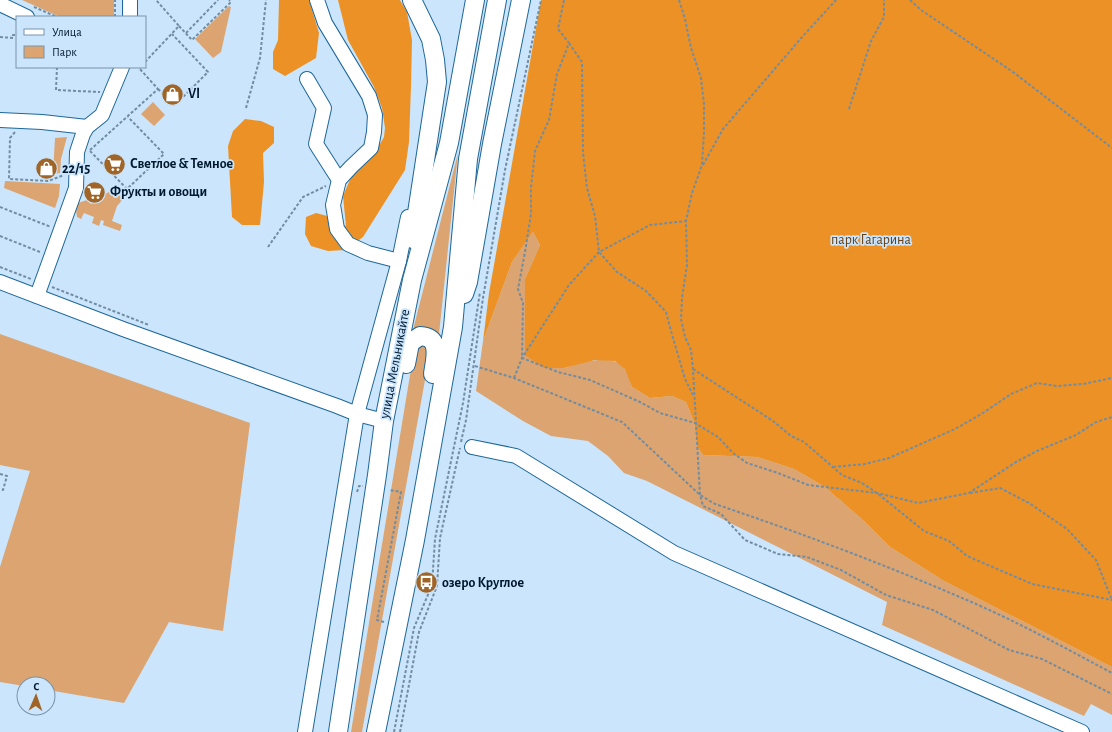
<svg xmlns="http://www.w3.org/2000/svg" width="1112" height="732" viewBox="0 0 1112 732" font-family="'Alegreya Sans',sans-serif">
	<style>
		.green { fill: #dba470 }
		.forest { fill: #ec9125 }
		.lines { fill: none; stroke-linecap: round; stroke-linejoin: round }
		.minor-casing { stroke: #1e679a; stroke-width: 16 }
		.major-casing { stroke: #1e679a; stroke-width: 20 }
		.path { stroke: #728ca2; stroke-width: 2; stroke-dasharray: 3 2; stroke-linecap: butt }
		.minor { stroke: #fff; stroke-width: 14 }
		.major { stroke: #fff; stroke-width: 18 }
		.labels { text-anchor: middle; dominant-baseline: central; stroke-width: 3.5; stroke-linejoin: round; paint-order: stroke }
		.poi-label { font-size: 14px; font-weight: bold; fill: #00192e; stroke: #cae5fc; text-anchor: start }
		.park-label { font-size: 14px; fill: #654019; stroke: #cae5fc }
		.street-label { font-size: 14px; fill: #00192e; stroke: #cae5fc }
	</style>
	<rect width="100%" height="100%" fill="#cae5fc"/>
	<g class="green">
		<path d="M 22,0 L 114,0 L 114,17 L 60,17 Z"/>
		<path d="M 229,6 L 231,7 L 221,52 L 213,58 L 195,39 Z"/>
		<path d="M 153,102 L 165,115 L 154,126 L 141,114 Z"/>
		<path d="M 67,137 L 61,159 L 60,173 L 53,174 L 55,138 Z"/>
		<path d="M 458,153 L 439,334 L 427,328 L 413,330 Z"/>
		<path d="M 5,181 L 60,184 L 59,196 L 55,208 L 4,188 Z"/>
		<path d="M 116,187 L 125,197 L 117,206 L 112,221 L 122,225 L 120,231 L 103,225 L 104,221 L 101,220 L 99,226 L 92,223 L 94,217 L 84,213 L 81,219 L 77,217 L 76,210 L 78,203 L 87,200 L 91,204 Z"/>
		<path d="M 533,232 L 540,245 L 525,279 L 564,368 C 580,363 614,351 626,370 C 629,374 630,382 632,387 L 650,398 L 672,396 L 686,402 L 694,422 L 697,446 L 703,455 L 757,457 L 794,469 L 825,487 L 864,521 L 890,547 L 944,581 L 1112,667 L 1112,715 L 1091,704 L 1084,716 L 882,625 L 887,602 L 647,481 L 624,473 L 608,456 L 588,441 L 551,436 L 523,421 L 476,391 L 483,341 L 512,262 Z"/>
		<path d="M 0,334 L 250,423 L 223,631 L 169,622 L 124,703 L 48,690 L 48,684 L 24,684 L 24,686 L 0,682 L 0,567 L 30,471 L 0,465 Z"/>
		<path d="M 426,344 L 430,352 L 362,732 L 351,732 L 414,351 L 416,347 Z"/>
	</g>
	<g class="forest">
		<path d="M 279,0 L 309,0 L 319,33 L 316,58 L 285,76 L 273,69 L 273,52 L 278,40 Z"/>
		<path d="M 338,0 L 400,0 L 407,12 L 412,40 L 411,86 L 409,142 L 405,170 L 363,237 L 345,250 L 328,251 L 311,246 L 305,234 L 306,217 L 316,213 L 331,217 L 346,226 L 343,196 L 352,175 L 380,144 L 384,137 L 385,128 L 382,108 L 374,87 L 348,40 Z"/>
		<path d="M 541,0 L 1112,0 L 1112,667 L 944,581 L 890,547 L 864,521 L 825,487 L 794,469 L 757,457 L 703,455 L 697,446 L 694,422 L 686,402 L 672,396 L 650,398 L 632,387 L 625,369 L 615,361 L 595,360 L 564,368 L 544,368 L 525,355 L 525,279 L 540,245 L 533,232 L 512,262 L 483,341 L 489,293 Z"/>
		<path d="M 245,119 L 261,121 L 274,127 L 274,143 L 263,153 L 264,182 L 260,225 L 242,225 L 232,217 L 228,146 L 233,131 Z"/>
	</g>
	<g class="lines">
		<defs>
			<g id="minor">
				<path d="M 130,0 L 130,17"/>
				<path d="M 317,0 L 325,23 L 369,96 L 375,115 L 374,132 L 371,148 L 351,167 L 339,180 L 333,205 L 337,229 L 348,244 L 368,253 L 399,261"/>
				<path d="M 0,4 L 27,17"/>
				<path d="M 307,79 L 324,108 L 316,144 L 339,180"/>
				<path d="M 0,120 L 42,122 L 87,127"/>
				<path d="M 0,282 L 123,329 L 337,406 L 357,414 L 384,421"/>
				<path d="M 37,296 L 76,188 L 77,152 L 83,134 L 87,127 L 102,115 L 122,67"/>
				<path d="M 472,447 L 516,456 L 674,553 L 1082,732"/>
				<path d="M 305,732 L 357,414 L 399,261 L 408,217"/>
			</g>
			<g id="major">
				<path d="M 412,0 L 431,39 L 435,60 L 437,82 L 413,239"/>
				<path d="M 464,294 L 468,282 L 492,144 L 521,0"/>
				<path d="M 406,364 L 410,343 L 420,336 C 442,337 435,359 433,374"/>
				<path d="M 338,732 L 377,475 L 384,421 L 412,280 L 449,143 L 475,0"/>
				<path d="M 376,732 L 415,540 L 453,327 L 468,159 L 497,0"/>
			</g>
		</defs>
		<use href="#minor" class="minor-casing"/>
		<use href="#major" class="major-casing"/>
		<g class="path">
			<path d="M 564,0 L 558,29 L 569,43 L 557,74 L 549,120 L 535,151 L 531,188 L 531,214 L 525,252 L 518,289 L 523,303 L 522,358 L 558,372 L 590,380 L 640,402 L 660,413 L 695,423 L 718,437 L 733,453 L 747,463 L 778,473 L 808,485 L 877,493 L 918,503 L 969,493 L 1016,462 L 1037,451 L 1076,435 L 1096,422 L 1112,417"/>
			<path d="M 679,0 L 685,19 L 691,48 L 701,78 L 704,104 L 704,132 L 702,165 L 692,193 L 686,221 L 687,265 L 682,298 L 681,319 L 685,337 L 691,350 L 693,369 L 700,495 L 703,506 L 721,514 L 745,540 L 778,554 L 807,557 L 841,570 L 886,595 L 933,610 L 1009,650 L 1042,659 L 1112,694"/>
			<path d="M 910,0 L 921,10 L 1013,72 L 1112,148"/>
			<path d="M 34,7 L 57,17"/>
			<path d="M 115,17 L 115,0"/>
			<path d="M 179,26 L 192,40 L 231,2 L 229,0"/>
			<path d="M 186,33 L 218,0"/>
			<path d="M 0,37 L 13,38 L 13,35 L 17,35"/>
			<path d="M 569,43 L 582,62 L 583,153 L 587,188 L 595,216 L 599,252 L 617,272 L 646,291 L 666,312 L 671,331 L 685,379 L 693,395"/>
			<path d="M 145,62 L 179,26 L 156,0"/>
			<path d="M 57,67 L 56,90 L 100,92"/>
			<path d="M 158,89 L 175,105 L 208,72 L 172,34"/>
			<path d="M 246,108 L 260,58 L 266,0"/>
			<path d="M 849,109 L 871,41 L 884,17 L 884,0"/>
			<path d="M 15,132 L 10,138 L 9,179 L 48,181 L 64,175"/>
			<path d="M 90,150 L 158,89 L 139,68 L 140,67"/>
			<path d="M 90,151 L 127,189 L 164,154 L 128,117"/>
			<path d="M 703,165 L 723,129 L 803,36 L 836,0"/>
			<path d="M 0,207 L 51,227"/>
			<path d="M 0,236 L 40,252"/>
			<path d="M 268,247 L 303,197 L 326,186"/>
			<path d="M 0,267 L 31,279"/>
			<path d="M 52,287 L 149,325"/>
			<path d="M 475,366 L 514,378 L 622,422 L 700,495 L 715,504 C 801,533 886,565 969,601 C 1018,622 1065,648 1112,673"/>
			<path d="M 693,369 L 773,421 L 791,436 L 804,442 L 842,475 L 862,483 L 877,493 L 924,531 L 949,541 L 967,556 L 1032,584 L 1112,600"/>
			<path d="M 514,378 L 522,358 L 569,285 L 599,252 L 650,225 L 686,221"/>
			<path d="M 461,442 L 466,420 L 483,298 L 505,170 L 541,0"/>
			<path d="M 833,467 L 865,464 L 889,458 L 955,429 L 983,413 L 1011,394 L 1037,383 L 1057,386 L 1083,384 L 1112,378"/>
			<path d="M 0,474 L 7,476 L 3,490 L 0,489"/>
			<path d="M 357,492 L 359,486 L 363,486"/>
			<path d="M 970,493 L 1000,488 L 1029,503 L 1067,529 L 1096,560 L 1112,600"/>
			<path d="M 384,622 L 377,620 L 401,492 L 389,490"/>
			<path d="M 394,732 L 414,628 L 432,585 L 435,539 L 463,403 L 480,292"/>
			<path d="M 400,732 L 419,632 L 437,586 L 440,538 L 460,448"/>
		</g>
		<use href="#minor" class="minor"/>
		<use href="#major" class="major"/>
	</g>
	<defs>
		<symbol id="shop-disc" viewBox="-11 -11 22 22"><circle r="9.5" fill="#a06526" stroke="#cae5fc"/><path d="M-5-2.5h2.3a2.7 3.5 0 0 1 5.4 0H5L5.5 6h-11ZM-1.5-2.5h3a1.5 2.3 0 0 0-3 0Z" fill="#fff"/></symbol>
		<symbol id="supermarket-disc" viewBox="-11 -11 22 22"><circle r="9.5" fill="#a06526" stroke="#cae5fc"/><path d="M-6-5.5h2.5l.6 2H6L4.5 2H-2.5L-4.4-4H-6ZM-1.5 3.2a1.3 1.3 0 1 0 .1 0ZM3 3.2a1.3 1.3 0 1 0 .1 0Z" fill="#fff"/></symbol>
		<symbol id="bus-disc" viewBox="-11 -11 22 22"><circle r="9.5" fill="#a06526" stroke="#cae5fc"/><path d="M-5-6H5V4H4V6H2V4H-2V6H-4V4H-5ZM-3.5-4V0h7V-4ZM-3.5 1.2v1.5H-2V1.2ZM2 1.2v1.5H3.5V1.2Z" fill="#fff"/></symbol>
	</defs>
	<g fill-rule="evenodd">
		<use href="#shop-disc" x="160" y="82" width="25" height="25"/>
		<use href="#supermarket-disc" x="102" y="152" width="25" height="25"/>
		<use href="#shop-disc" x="34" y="156" width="25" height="25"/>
		<use href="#supermarket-disc" x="82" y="180" width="25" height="25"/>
		<use href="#bus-disc" x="414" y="570" width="25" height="25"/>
	</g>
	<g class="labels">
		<g class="poi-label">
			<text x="188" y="94">Vl</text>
			<text x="130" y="164">Светлое &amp; Темное</text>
			<text x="62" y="169">22/15</text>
			<text x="110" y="192">Фрукты и овощи</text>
			<text x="442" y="583">озеро Круглое</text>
		</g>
		<g class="park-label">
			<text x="871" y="240">парк Гагарина</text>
		</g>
		<g class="street-label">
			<text transform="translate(395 364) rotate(-79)">улица Мельникайте</text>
		</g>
	</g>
	<rect x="16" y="16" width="130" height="52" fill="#cae5fc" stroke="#7993aa"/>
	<rect x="24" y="29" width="20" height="6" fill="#ffffff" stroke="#7993aa"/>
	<text x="52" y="36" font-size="12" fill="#00192e">Улица</text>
	<rect x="24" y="46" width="20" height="12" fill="#dba470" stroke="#7993aa"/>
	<text x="52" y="56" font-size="12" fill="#00192e">Парк</text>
	<g transform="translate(36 696) rotate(2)"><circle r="19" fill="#cae5fc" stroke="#7993aa"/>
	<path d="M0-3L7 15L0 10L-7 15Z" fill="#a06526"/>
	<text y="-6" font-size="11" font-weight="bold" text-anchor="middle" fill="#00192e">С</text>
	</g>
</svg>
